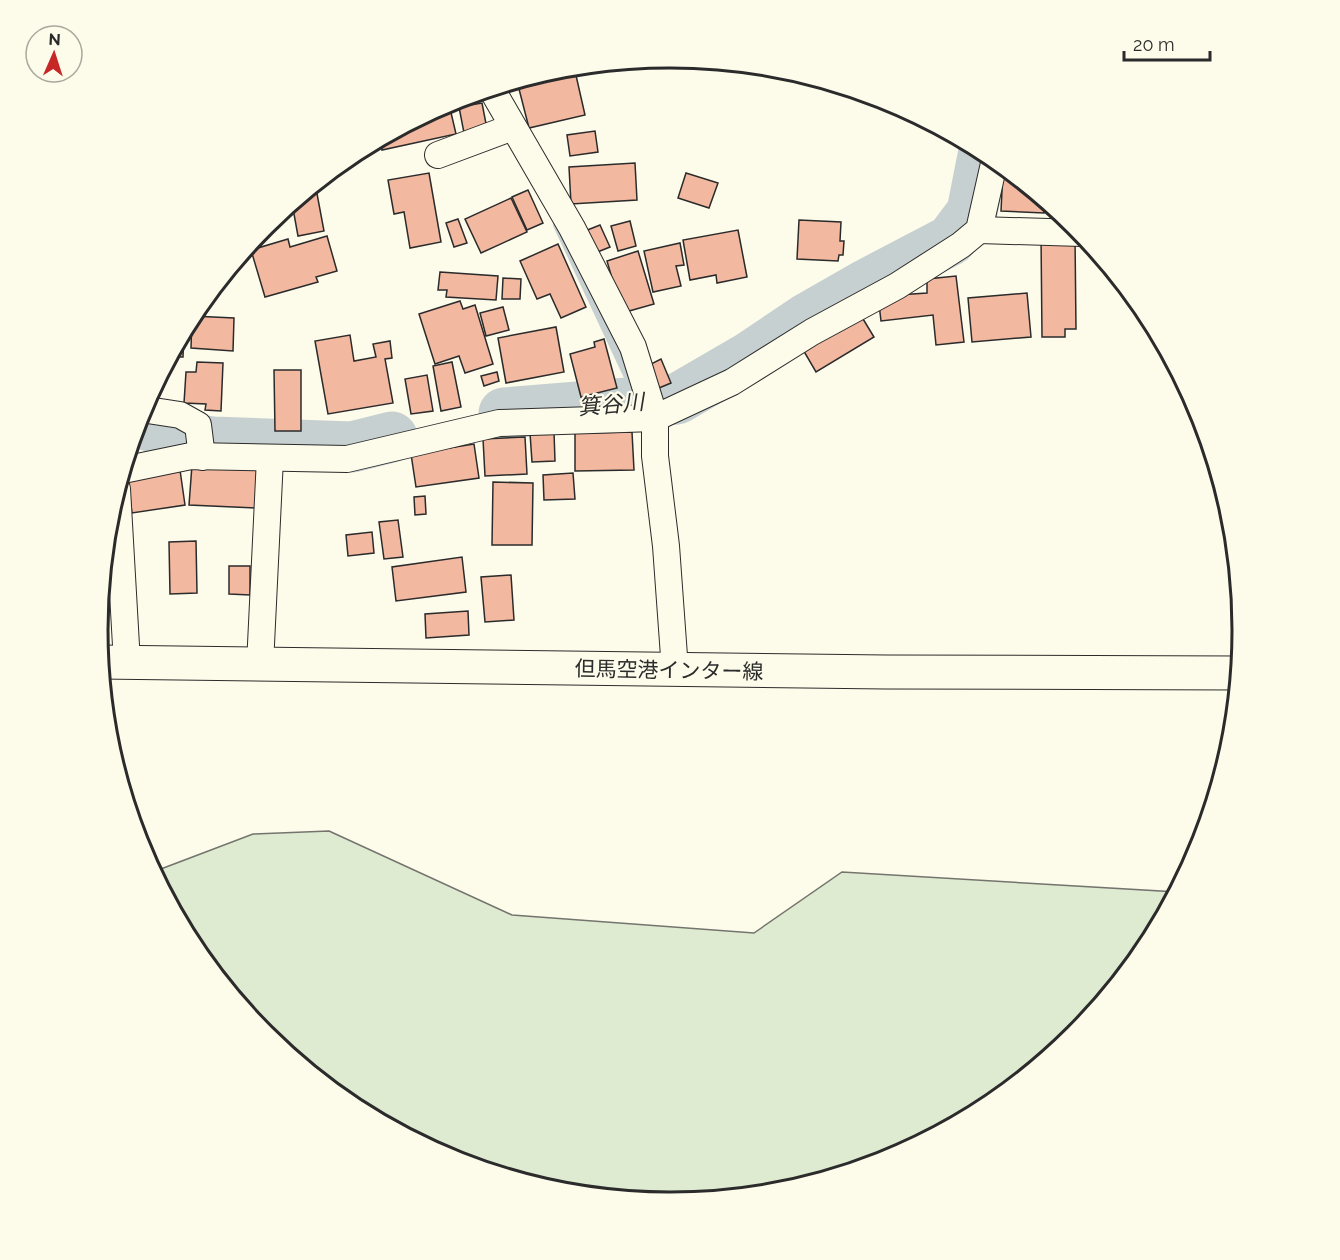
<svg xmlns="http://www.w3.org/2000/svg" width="1340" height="1260" viewBox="0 0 1340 1260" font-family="Raleway,'Noto Sans JP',sans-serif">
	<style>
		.green { fill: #deebd1; stroke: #74746e; stroke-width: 1.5 }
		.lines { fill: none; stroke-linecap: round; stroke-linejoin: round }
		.stream { stroke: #c7d0d0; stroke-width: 8 }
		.river { stroke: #c7d0d0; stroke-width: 51 }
		.building { fill: #f2b8a0; stroke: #2b2b2b; stroke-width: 1.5 }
		.street-casing { stroke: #2b2b2b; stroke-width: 28 }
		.secondary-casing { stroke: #2b2b2b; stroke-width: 35 }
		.street { stroke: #fdfbea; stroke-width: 26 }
		.secondary { stroke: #fdfbea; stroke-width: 33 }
		.labels { text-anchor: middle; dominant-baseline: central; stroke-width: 4.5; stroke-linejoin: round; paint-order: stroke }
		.street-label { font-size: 21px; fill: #2b2b2b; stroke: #fdfbea }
		.water-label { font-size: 22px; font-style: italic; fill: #2b2b2b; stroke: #fdfbea }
		.rim { fill: none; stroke: #2b2b2b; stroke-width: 3 }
	</style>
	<rect width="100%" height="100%" fill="#fdfbea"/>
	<path class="green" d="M 329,831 L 512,915 L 754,933 L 842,872 L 1177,892 L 1146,949 L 1075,1035 L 988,1107 L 889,1160 L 781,1192 L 670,1203 L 558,1192 L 450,1159 L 351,1106 L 265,1035 L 193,948 L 153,872 L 253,834 Z"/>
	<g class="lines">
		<path class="stream" d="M 557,225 L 634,390"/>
		<g class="river">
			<path d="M 504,413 L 677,399 L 751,356 L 806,319 L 869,283 L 951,240 L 972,212 L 984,151"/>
			<path d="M 137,422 L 191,439 L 213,442 L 352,447 L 392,437"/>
		</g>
	</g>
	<g class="building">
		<path d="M 696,60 L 733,63 L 733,66 L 696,66 Z"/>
		<path d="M 575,71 L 585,115 L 529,128 L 518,85 Z"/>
		<path d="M 482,103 L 487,129 L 464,133 L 459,107 Z"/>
		<path d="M 449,104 L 456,134 L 382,150 L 380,138 L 440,106 Z"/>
		<path d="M 595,131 L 598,152 L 570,156 L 567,135 Z"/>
		<path d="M 635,163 L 637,200 L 571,204 L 569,167 Z"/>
		<path d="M 1003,170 L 1008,170 L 1044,199 L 1044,213 L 1001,211 Z"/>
		<path d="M 429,173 L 441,242 L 410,248 L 404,212 L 394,214 L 388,180 Z"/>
		<path d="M 686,173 L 718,183 L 709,208 L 678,198 Z"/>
		<path d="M 315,183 L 324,231 L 298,236 L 292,203 Z"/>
		<path d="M 528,190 L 543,223 L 527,230 L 512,197 Z"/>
		<path d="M 511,198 L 527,232 L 481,253 L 465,219 Z"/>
		<path d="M 458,219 L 467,243 L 454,247 L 446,223 Z"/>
		<path d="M 799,220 L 841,222 L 840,241 L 844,241 L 843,255 L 839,255 L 838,261 L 797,259 Z"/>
		<path d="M 630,221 L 636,246 L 618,251 L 611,226 Z"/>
		<path d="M 600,225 L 610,247 L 595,253 L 585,231 Z"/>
		<path d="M 738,230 L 747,277 L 717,283 L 716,275 L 690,280 L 683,240 Z"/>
		<path d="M 327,236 L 337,271 L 316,277 L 318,282 L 265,297 L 251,250 L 288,239 L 290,247 Z"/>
		<path d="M 1041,236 L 1075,236 L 1076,329 L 1065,329 L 1065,337 L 1042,337 Z"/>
		<path d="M 680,243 L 684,265 L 676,266 L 681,286 L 653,292 L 644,251 Z"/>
		<path d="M 558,244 L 586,307 L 561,318 L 550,294 L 537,299 L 520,261 Z"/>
		<path d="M 638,251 L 654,304 L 622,313 L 607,261 Z"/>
		<path d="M 440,272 L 498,276 L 496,300 L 446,297 L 447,290 L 438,290 Z"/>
		<path d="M 956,276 L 964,342 L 936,345 L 933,315 L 881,321 L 879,304 L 897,295 L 927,293 L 927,279 Z"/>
		<path d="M 503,278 L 521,279 L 520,299 L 502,299 Z"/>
		<path d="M 1027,293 L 1031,337 L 972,342 L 968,298 Z"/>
		<path d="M 460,301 L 463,309 L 475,305 L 493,364 L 465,373 L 459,356 L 435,364 L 419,314 Z"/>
		<path d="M 503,307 L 509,330 L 486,336 L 480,313 Z"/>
		<path d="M 860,314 L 874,337 L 816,372 L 802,348 Z"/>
		<path d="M 192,316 L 234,318 L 233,351 L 191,348 Z"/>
		<path d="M 556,327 L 564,372 L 506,383 L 498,338 Z"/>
		<path d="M 184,330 L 183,357 L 170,357 Z"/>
		<path d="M 350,335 L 354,361 L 376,357 L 373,344 L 390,341 L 392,358 L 385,359 L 393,403 L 328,414 L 315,341 Z"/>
		<path d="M 604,339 L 617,388 L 581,397 L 570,354 L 595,347 L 594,342 Z"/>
		<path d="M 661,359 L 671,383 L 659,388 L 649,365 Z"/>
		<path d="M 197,362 L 223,363 L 221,411 L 205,410 L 206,404 L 184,403 L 186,372 L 196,372 Z"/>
		<path d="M 452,362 L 461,407 L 441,411 L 433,366 Z"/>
		<path d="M 274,370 L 301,370 L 301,431 L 275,431 Z"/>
		<path d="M 497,372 L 499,381 L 484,386 L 481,376 Z"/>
		<path d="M 427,375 L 433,411 L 411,414 L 405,379 Z"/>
		<path d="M 554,432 L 555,461 L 532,462 L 530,433 Z"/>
		<path d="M 632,432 L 634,470 L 575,471 L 575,433 Z"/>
		<path d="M 525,437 L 527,474 L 485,476 L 483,439 Z"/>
		<path d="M 474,444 L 479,478 L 416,487 L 411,454 Z"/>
		<path d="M 192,465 L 258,469 L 256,508 L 189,505 Z"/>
		<path d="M 180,470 L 185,505 L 132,513 L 127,477 Z"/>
		<path d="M 573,473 L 575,499 L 544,500 L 543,475 Z"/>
		<path d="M 493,482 L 533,483 L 532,545 L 492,545 Z"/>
		<path d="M 425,496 L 426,514 L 415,515 L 414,497 Z"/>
		<path d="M 398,520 L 403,557 L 384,559 L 379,522 Z"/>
		<path d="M 372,532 L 374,553 L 348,556 L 346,535 Z"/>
		<path d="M 196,541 L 197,593 L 170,594 L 169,542 Z"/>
		<path d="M 462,557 L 466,592 L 396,601 L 392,567 Z"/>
		<path d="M 229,566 L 250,566 L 250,595 L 229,594 Z"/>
		<path d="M 511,575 L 514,620 L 485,622 L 481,577 Z"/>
		<path d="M 468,611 L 469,635 L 426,638 L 425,614 Z"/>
	</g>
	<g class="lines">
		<defs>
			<g id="street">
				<path d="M 491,88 L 572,228 L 633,347 L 655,418 L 655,456 L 666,546 L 675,670"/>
				<path d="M 438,155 L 513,127"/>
				<path d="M 979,230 L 1082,233"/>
				<path d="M 141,409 L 180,415 L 198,425 L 202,457"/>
				<path d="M 123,470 L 191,456 L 347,459 L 499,423 L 655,418 L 732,382 L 812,332 L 897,286 L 961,245 L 979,230 L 995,159"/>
				<path d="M 117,489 L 127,663"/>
				<path d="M 260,665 L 270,458"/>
			</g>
			<path id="secondary" d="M 100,662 L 886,672 L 1239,673"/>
		</defs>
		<use href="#street" class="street-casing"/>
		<use href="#secondary" class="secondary-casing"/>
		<use href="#street" class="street"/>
		<use href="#secondary" class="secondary"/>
	</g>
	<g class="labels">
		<g class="street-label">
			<text transform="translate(669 670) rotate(1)">但馬空港インター線</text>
		</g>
		<g class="water-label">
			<text transform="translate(611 404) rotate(-5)">箕谷川</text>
		</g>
	</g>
	<path d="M0 0H1340V1260H0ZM108 630a562 562 0 1 1 1124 0a562 562 0 1 1-1124 0Z" fill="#fdfbea" fill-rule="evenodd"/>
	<path class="rim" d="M108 630a562 562 0 1 1 1124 0a562 562 0 1 1-1124 0Z"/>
	<g transform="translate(54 54) rotate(3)"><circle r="28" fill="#fdfbea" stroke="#a9a89e" stroke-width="1.5"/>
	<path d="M0-4.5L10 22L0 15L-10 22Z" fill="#c62828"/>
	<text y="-9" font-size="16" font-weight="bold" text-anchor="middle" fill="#2b2b2b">N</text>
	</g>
	<path d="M1124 51v9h86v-9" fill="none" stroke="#2b2b2b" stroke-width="3"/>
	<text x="1133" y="51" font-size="18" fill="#2b2b2b" stroke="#fdfbea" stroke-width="4.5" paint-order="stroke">20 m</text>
</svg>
